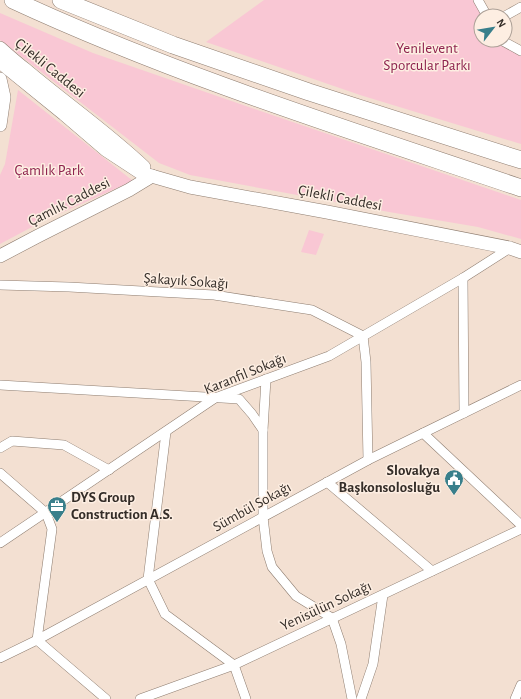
<svg xmlns="http://www.w3.org/2000/svg" width="521" height="699" viewBox="0 0 521 699" font-family="'Alegreya Sans',sans-serif">
	<style>
		.green { fill: #f9c7d4 }
		.lines { fill: none; stroke-linecap: round; stroke-linejoin: round }
		.minor-casing { stroke: #8e7d70; stroke-width: 10 }
		.secondary-casing { stroke: #8e7d70; stroke-width: 14 }
		.motorway-casing { stroke: #8e7d70; stroke-width: 18 }
		.minor { stroke: #fff; stroke-width: 9 }
		.secondary { stroke: #fff; stroke-width: 13 }
		.motorway { stroke: #fff; stroke-width: 17 }
		.labels { text-anchor: middle; dominant-baseline: central; stroke-width: 3; stroke-linejoin: round; paint-order: stroke }
		.park-label { font-size: 15px; fill: #8e224e; stroke: #fdeee2 }
		.street-label { font-size: 15px; fill: #342d28; stroke: #fdeee2 }
		.poi-label { font-size: 15px; font-weight: bold; fill: #342d28; stroke: #fdeee2; text-anchor: end }
	</style>
	<rect width="100%" height="100%" fill="#f3e0d2"/>
	<g class="green">
		<path d="M 264,0 L 478,0 L 487,16 L 481,16 L 481,40 L 501,40 L 521,51 L 521,144 L 360,95 L 206,42 Z"/>
		<path d="M 0,13 L 93,53 L 275,116 L 521,200 L 521,239 L 478,227 L 389,212 L 190,175 L 159,163 L 0,40 Z"/>
		<path d="M 18,90 L 133,181 L 45,220 L 0,244 L 0,175 L 5,164 Z"/>
		<path d="M 309,230 L 324,234 L 316,255 L 301,252 Z"/>
	</g>
	<g class="lines">
		<defs>
			<g id="minor">
				<path d="M 478,0 L 487,16"/>
				<path d="M 505,16 L 521,7"/>
				<path d="M 501,40 L 521,51"/>
				<path d="M 463,278 L 464,413"/>
				<path d="M 0,285 L 69,287 L 214,295 L 312,310 L 363,336 L 366,362 L 368,460"/>
				<path d="M 0,385 L 239,399 L 252,414 L 263,430 L 263,517 L 267,551 L 272,567 L 296,596 L 332,618 L 341,644 L 352,699"/>
				<path d="M 263,430 L 266,379"/>
				<path d="M 166,432 L 148,579 L 165,614 L 234,665 L 246,699"/>
				<path d="M 423,433 L 521,525"/>
				<path d="M 0,448 L 12,441 L 64,445 L 109,470"/>
				<path d="M 0,473 L 46,513 L 52,529 L 37,640 L 106,699"/>
				<path d="M 327,482 L 432,571"/>
				<path d="M 0,543 L 215,398 L 329,356 L 463,278 L 510,248"/>
				<path d="M 0,658 L 37,640 L 368,460 L 521,385"/>
				<path d="M 140,699 L 234,665 L 521,529"/>
				<path d="M 361,699 L 373,664 L 383,595"/>
				<path d="M 515,699 L 521,685"/>
			</g>
			<g id="secondary">
				<path d="M 0,48 C 9,56 17,63 26,70 C 65,103 107,132 144,167"/>
				<path d="M 0,62 L 64,114 L 106,150 L 141,173 L 190,187 L 327,212 L 510,248 L 521,252"/>
				<path d="M 0,79 L 4,97 L 0,125"/>
				<path d="M 0,256 L 38,236 L 129,190 L 152,176"/>
			</g>
			<g id="motorway">
				<path d="M 13,0 C 177,76 350,130 521,188"/>
				<path d="M 61,0 L 173,45 L 309,92 L 521,160"/>
			</g>
		</defs>
		<use href="#minor" class="minor-casing"/>
		<use href="#secondary" class="secondary-casing"/>
		<use href="#motorway" class="motorway-casing"/>
		<use href="#minor" class="minor"/>
		<use href="#secondary" class="secondary"/>
		<use href="#motorway" class="motorway"/>
	</g>
	<defs>
		<symbol id="civic-pin" viewBox="-11 -11 22 30"><path d="M0 17L-7.5 6A9.5 9.5 0 1 1 7.5 6Z" fill="#397f8b" stroke="#fdeee2"/><path d="M-.6-6.5H3V-4.5H.6V-3L4-1V1h2V6H-6V1h2V-1L-.6-3ZM-1.2 2.5V6h2.4V2.5Z" fill="#fff"/></symbol>
		<symbol id="office-pin" viewBox="-11 -11 22 30"><path d="M0 17L-7.5 6A9.5 9.5 0 1 1 7.5 6Z" fill="#397f8b" stroke="#fdeee2"/><path d="M-6-3h4V-5.5h4V-3h4V5H-6ZM-1-4.5V-3h2v-1.5ZM-6 0V1H6V0Z" fill="#fff"/></symbol>
	</defs>
	<g fill-rule="evenodd">
		<use href="#civic-pin" x="443" y="468" width="22" height="30"/>
		<use href="#office-pin" x="46" y="495" width="22" height="30"/>
	</g>
	<g class="labels">
		<g class="park-label">
			<text x="427" y="48">Yenilevent<tspan x="427" dy="17">Sporcular Parkı</tspan></text>
			<text x="49" y="170">Çamlık Park</text>
		</g>
		<g class="street-label">
			<text transform="translate(50 68) rotate(39)">Çilekli Caddesi</text>
			<text transform="translate(340 198) rotate(11)">Çilekli Caddesi</text>
			<text transform="translate(69 202) rotate(-27)">Çamlık Caddesi</text>
			<text transform="translate(186 281) rotate(4)">Şakayık Sokağı</text>
			<text transform="translate(245 374) rotate(-22)">Karanfil Sokağı</text>
			<text transform="translate(252 507) rotate(-29)">Sümbül Sokağı</text>
			<text transform="translate(326 606) rotate(-25)">Yenisülün Sokağı</text>
		</g>
		<g class="poi-label">
			<text x="440" y="470">Slovakya<tspan x="440" dy="17">Başkonsolosluğu</tspan></text>
			<text x="71" y="497" text-anchor="start">DYS Group<tspan x="71" dy="17">Construction A.S.</tspan></text>
		</g>
	</g>
	<g transform="translate(493 28) rotate(59)"><circle r="19" fill="#fdeee2" stroke="#ada198"/>
	<path d="M0-3L7 15L0 10L-7 15Z" fill="#397f8b"/>
	<text y="-6" font-size="11" font-weight="bold" text-anchor="middle" fill="#342d28">N</text>
	</g>
</svg>
